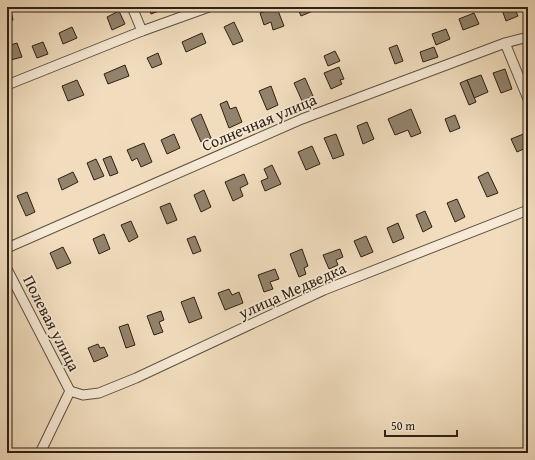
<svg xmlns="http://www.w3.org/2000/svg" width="535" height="460" viewBox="0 0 535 460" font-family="'Gentium Book Plus',serif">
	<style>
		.building { fill: #93836c; stroke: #2e2114 }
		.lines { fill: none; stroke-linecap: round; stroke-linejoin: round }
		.minor-casing { stroke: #5f503e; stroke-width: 11 }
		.minor { stroke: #f6e9d5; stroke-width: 9 }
		.labels { text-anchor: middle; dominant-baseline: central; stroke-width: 3.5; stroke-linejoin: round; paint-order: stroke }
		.street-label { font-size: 16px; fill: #2e2114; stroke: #f6e9d5 }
	</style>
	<rect width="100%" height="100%" fill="#f1ddbe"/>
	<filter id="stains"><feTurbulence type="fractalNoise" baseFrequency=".005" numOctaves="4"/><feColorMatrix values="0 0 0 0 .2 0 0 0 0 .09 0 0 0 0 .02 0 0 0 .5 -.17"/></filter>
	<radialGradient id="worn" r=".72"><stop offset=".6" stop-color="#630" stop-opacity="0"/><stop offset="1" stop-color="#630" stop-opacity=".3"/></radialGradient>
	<g class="building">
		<path d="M 7,7 L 10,7 L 13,20 L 7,21 Z"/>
		<path d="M 148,7 L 169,7 L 151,14 Z"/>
		<path d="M 297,7 L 311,7 L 313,11 L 301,16 Z"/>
		<path d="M 501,7 L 514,7 L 518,16 L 506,21 Z"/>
		<path d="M 277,8 L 284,26 L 273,30 L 271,22 L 264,25 L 260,13 Z"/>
		<path d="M 119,11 L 125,24 L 112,30 L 107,17 Z"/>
		<path d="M 474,13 L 479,24 L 463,30 L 459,19 Z"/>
		<path d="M 234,22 L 243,41 L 233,45 L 224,27 Z"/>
		<path d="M 72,27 L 77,38 L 63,44 L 59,33 Z"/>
		<path d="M 446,29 L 450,39 L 436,45 L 432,34 Z"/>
		<path d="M 202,33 L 206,43 L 186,52 L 182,42 Z"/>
		<path d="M 43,42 L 48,54 L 37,58 L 32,46 Z"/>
		<path d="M 17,43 L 22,57 L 7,61 L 7,46 Z"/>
		<path d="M 397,45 L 403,61 L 395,64 L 389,48 Z"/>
		<path d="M 434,47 L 438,57 L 423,62 L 420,52 Z"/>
		<path d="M 335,51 L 340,61 L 328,66 L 324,56 Z"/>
		<path d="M 158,53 L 162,64 L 152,68 L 147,58 Z"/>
		<path d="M 125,65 L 129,76 L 108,84 L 104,74 Z"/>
		<path d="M 339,67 L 344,79 L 340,80 L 342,84 L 331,89 L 324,73 Z"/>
		<path d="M 505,69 L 512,89 L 501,93 L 493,73 Z"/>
		<path d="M 481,75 L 488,92 L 474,98 L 467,80 Z"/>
		<path d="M 305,78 L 313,96 L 302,101 L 294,83 Z"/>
		<path d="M 77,80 L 84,95 L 68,101 L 62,86 Z"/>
		<path d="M 467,80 L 476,102 L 469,105 L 460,83 Z"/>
		<path d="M 271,86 L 278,105 L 267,110 L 259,91 Z"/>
		<path d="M 227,101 L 230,109 L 236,107 L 242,122 L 229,128 L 220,104 Z"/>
		<path d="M 411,109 L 421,133 L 411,137 L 408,130 L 395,135 L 388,119 Z"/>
		<path d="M 201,114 L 211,138 L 201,142 L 191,119 Z"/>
		<path d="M 455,115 L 460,128 L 450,132 L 445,119 Z"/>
		<path d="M 367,122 L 374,139 L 363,144 L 357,126 Z"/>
		<path d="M 526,133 L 528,138 L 528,147 L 517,152 L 511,139 Z"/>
		<path d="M 174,134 L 180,148 L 167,154 L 161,140 Z"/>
		<path d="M 336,134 L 344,155 L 333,159 L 324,138 Z"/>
		<path d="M 144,143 L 152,162 L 141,167 L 137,158 L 132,161 L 127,150 Z"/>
		<path d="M 312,146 L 320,164 L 306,170 L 298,152 Z"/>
		<path d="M 111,156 L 118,173 L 110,176 L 103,159 Z"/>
		<path d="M 96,159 L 104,176 L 94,180 L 87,163 Z"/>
		<path d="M 272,165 L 281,184 L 265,191 L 261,181 L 268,178 L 264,169 Z"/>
		<path d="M 73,172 L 78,182 L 62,190 L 58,179 Z"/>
		<path d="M 488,172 L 498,193 L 487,197 L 478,177 Z"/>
		<path d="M 244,174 L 248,184 L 240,188 L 243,196 L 233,201 L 225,182 Z"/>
		<path d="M 204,190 L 211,207 L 201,212 L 194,195 Z"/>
		<path d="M 27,192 L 35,212 L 26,216 L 17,196 Z"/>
		<path d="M 457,199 L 465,217 L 455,222 L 447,203 Z"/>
		<path d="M 170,203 L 177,220 L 167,224 L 160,207 Z"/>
		<path d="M 425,211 L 432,227 L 423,232 L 416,215 Z"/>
		<path d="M 131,221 L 138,237 L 129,242 L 121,225 Z"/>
		<path d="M 398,223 L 404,238 L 393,243 L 387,228 Z"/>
		<path d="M 104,234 L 110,249 L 99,254 L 93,239 Z"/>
		<path d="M 195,236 L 201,251 L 193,254 L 187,239 Z"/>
		<path d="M 366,236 L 373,252 L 361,257 L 354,241 Z"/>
		<path d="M 63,247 L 71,263 L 57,269 L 50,253 Z"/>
		<path d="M 302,249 L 308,266 L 304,268 L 306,274 L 299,277 L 290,254 Z"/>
		<path d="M 340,249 L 343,257 L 336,260 L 338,265 L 329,269 L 323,255 Z"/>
		<path d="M 275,269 L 279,279 L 270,282 L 273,289 L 264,292 L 258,275 Z"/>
		<path d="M 229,289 L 232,295 L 239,292 L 243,303 L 225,310 L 218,293 Z"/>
		<path d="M 194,297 L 202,318 L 189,323 L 181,302 Z"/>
		<path d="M 161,311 L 164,320 L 159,322 L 163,332 L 154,335 L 147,316 Z"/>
		<path d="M 128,324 L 135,345 L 126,348 L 119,327 Z"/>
		<path d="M 98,344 L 100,348 L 104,347 L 108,356 L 94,362 L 88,348 Z"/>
	</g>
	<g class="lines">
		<defs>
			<g id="minor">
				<path d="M 132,7 L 142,31"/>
				<path d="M 505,43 L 528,99"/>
				<path d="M 7,85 L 142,31 L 209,7"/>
				<path d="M 7,248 L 302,119 L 505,43 L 528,37"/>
				<path d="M 7,269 L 70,391"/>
				<path d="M 70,391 L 83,395 L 99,393 L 136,378 L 324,290 L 528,210"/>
				<path d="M 40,453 L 70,391"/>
			</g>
		</defs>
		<use href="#minor" class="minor-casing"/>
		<use href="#minor" class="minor"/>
	</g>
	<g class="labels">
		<g class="street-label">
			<text transform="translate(259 122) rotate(-23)">Солнечная улица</text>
			<text transform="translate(292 290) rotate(-24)">улица Медведка</text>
			<text transform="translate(52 323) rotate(63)">Полевая улица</text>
		</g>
	</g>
	<rect width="535" height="460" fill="none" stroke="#f1ddbe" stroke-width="24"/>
	<rect x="8" y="8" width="519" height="444" fill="none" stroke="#2e2114" stroke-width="2"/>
	<rect x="12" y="12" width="511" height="436" fill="none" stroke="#2e2114"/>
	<path d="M385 430v6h72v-6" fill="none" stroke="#2e2114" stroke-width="2"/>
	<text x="391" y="430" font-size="12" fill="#2e2114" stroke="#f6e9d5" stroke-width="3" paint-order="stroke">50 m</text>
	<rect width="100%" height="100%" filter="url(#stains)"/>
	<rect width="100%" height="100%" fill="url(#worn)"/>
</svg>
